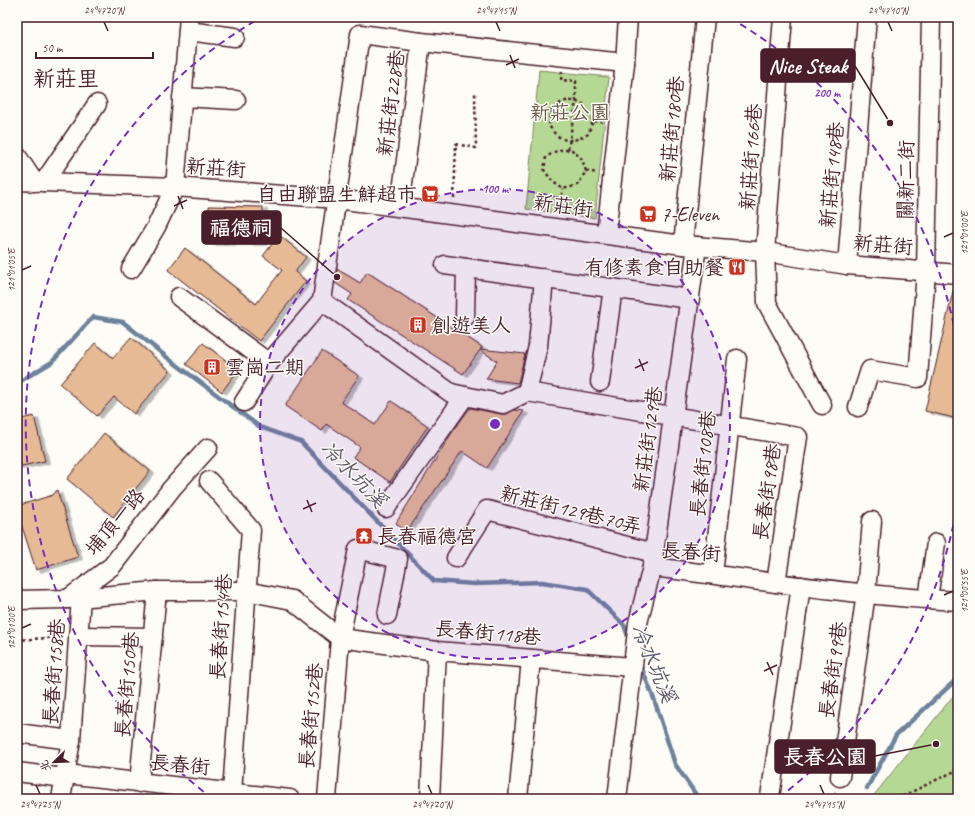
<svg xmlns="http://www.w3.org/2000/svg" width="975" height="816" viewBox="0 0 975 816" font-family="Caveat,'LXGW WenKai TC',sans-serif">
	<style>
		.green { fill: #b5d994; stroke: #807c60 }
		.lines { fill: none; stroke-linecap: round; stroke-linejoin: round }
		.stream { stroke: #6d829b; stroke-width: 4.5 }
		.building { fill: #e5ba95; stroke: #4a1f2b; filter: url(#shadow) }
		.minor-casing { stroke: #4a1f2b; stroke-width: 21 }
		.path { stroke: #4a1f2b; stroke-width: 2.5; stroke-dasharray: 3 3; stroke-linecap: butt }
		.minor { stroke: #fdfcf7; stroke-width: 18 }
		.ticks { fill: none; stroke: #4a1f2b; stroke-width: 1.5 }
		.ring { fill: none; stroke: #7b2cbf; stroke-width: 2; stroke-dasharray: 7 5 }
		.labels { text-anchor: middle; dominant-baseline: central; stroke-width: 3; stroke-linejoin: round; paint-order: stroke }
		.street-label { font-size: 20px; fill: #4a1f2b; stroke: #fdfcf7 }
		.park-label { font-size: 20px; fill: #6a574a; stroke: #fdfcf7 }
		.poi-label { font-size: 20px; fill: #4a1f2b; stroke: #fdfcf7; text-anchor: start }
		.water-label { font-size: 21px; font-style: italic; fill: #5f596c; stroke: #fdfcf7 }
		.quarter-label { font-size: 22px; fill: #4a1f2b; stroke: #fdfcf7 }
		.centre { fill: #7b2cbf; stroke: #fdfcf7; stroke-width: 2 }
		.ring-label { font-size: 12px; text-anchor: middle; font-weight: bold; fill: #7b2cbf; stroke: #fdfcf7; stroke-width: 3; stroke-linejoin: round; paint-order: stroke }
		.leader { fill: none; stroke: #4a1f2b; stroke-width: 1.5 }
		.callout-dot { fill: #4a1f2b; stroke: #fdfcf7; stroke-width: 1.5 }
		.callout { fill: #4a1f2b; stroke: #4a1f2b; stroke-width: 1.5 }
		.callout-label { font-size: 21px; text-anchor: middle; font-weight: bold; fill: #fff }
		.neatline { fill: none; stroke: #4a1f2b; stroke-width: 1.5 }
		.ticks-label { font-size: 10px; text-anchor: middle; fill: #4a1f2b }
	</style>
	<defs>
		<filter id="shadow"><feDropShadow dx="4.5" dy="2.5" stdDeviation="0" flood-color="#0004"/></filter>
	</defs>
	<rect width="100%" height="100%" fill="#fdfcf7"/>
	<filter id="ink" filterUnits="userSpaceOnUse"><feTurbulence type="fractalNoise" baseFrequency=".025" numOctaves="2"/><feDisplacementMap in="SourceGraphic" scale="8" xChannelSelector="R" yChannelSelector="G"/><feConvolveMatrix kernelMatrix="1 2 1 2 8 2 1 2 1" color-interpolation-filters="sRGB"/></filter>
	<g filter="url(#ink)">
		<g class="green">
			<path d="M 539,70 L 609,77 L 595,218 L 526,209 Z"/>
			<path d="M 958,690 L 958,799 L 871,799 Z"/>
		</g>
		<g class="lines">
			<g class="stream">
				<path d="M 17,383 L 52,362 L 93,317 L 123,322 L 169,359 L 260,427 L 301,442 L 434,581 L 474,584 L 542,582 L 587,589 L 624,625 L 629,639"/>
				<path d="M 640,664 L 654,699 L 675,764 L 699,799"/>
				<path d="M 867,788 L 896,735 L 958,678"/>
			</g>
		</g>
		<g class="building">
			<path d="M 209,206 L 263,207 L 263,243 L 208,243 Z"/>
			<path d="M 279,235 L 306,257 L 295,272 L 306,281 L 259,341 L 168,270 L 185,248 L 256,304 L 282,270 L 263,256 Z"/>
			<path d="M 337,269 L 360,283 L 367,272 L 482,347 L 480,349 L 525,354 L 518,383 L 486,379 L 497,361 L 480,350 L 463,374 L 348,300 L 352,294 L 335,283 Z"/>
			<path d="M 953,291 L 958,292 L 958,419 L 925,411 Z"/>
			<path d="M 131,337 L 170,371 L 134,414 L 114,397 L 97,416 L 60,384 L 95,343 L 113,358 Z"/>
			<path d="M 203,343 L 238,370 L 222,392 L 186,364 Z"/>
			<path d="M 322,351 L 359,376 L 341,402 L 375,425 L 391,401 L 428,426 L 390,482 L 353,457 L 360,447 L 326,424 L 322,431 L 285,406 Z"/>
			<path d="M 470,408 L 501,414 L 507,414 L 514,410 L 524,411 L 487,468 L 462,451 L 406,533 L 396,523 L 453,431 Z"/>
			<path d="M 34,416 L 45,461 L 17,467 L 17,420 Z"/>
			<path d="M 104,433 L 150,471 L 113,517 L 67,479 Z"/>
			<path d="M 57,490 L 78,557 L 36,570 L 17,511 L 17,506 L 53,495 Z"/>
		</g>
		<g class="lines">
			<defs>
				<g id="minor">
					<path d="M 783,17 L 765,252 L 767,303 L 822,405"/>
					<path d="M 188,31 L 235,37"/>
					<path d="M 625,63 L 421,42 L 360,34 L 322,301 L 451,393 L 503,404 L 527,392 L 798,437 L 776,583"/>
					<path d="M 182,97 L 236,100"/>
					<path d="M 17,156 L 34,182"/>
					<path d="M 17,181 L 175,187 L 337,199 L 683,245 L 765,252 L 847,265 L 958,274"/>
					<path d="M 44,182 L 97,104"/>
					<path d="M 400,207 L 421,42"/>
					<path d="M 606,234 L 625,63 L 628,17"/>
					<path d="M 683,245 L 705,17"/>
					<path d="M 445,265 L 690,299"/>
					<path d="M 847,265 L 867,17"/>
					<path d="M 131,269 L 156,227 L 175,187 L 189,17"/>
					<path d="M 179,297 L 269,363 L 322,301"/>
					<path d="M 465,317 L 466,268"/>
					<path d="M 600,382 L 613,288"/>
					<path d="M 527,392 L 538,346 L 544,278"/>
					<path d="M 244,402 L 269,363"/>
					<path d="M 858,407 L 870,370 L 918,378 L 926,271 L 931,17"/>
					<path d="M 209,481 L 251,530 L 232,792"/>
					<path d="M 386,508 L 465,396"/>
					<path d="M 456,558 L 487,510 L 654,553"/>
					<path d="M 652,567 L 697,246"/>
					<path d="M 713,574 L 737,359"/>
					<path d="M 68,599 L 112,566 L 172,488 L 208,448"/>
					<path d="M 928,599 L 936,543"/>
					<path d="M 17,600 L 67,599 L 157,591 L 246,591 L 292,600 L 340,638"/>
					<path d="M 78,636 L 153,637"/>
					<path d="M 340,638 L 437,651 L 632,667"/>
					<path d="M 17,733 L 71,740"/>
					<path d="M 17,772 L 64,778"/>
					<path d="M 66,774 L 290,799"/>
					<path d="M 840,777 L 866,593 L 872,521"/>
					<path d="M 139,783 L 157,591"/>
					<path d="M 770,797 L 801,586"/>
					<path d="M 61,799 L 71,740 L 81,597"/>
					<path d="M 327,799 L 340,638 L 358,549 L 398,559 L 387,615"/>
					<path d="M 430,799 L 437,651"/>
					<path d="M 518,799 L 531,659"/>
					<path d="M 617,799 L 638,623 L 652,567 C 754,579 855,596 958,601"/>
				</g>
			</defs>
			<use href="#minor" class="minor-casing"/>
			<g class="path">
				<path d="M 562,71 L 561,80 L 576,81 L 576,101 L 568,150"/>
				<path d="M 593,121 L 583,104 C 567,98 562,100 550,112 L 549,126 C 552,129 554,134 558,136 C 567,144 580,139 588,134 L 593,121 L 602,122"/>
				<path d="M 586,171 L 582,159 L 572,150 L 558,150 L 546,157 L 544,170 L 553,182 L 563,189 L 578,185 L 586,171 L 597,173"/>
				<path d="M 454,198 L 456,144 L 476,148 L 475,92"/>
				<path d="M 558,213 L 563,189"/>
				<path d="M 382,525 L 388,529 L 384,540"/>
				<path d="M 17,640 L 62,637"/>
				<path d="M 958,771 L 953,747 L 958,734"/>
				<path d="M 834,799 L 836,792"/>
				<path d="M 897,799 L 957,770"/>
			</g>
			<use href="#minor" class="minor"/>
		</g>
	</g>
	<path class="ticks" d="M 104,22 L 108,31M 496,22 L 500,31M 888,22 L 892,31M 510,55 L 515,68M 506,65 L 519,59M 178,196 L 183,209M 174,206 L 187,200M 944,237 L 953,233M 22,270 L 31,266M 639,359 L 644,371M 635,368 L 648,362M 307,500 L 312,512M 303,509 L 316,503M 944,595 L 953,591M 22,628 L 31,624M 767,662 L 773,675M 764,671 L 777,665M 36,785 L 40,794M 428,785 L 432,794M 820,785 L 824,794"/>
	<circle cx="495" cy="424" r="235" fill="#7b2cbf" fill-opacity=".12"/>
	<g class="ring">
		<circle cx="495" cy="424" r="235"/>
		<path d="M958 501A469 469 0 0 1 777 799M213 799A469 469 0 0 1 260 18M730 18A469 469 0 0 1 958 347"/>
	</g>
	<defs>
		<symbol id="supermarket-square" viewBox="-11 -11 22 22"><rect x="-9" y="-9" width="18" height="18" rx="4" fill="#c8321e" stroke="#fdfcf7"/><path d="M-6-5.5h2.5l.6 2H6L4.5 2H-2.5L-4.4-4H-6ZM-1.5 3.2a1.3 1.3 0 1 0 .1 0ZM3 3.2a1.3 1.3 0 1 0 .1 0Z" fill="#fff"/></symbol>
		<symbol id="restaurant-square" viewBox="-11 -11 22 22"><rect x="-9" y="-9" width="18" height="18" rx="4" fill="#c8321e" stroke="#fdfcf7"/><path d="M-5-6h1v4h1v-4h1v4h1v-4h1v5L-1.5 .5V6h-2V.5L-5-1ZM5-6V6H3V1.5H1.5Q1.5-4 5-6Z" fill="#fff"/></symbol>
		<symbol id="building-square" viewBox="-11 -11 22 22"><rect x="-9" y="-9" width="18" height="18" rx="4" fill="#c8321e" stroke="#fdfcf7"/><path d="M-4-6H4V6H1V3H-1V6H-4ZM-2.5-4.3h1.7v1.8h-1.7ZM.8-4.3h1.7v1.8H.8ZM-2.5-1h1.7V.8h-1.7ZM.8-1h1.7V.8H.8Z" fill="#fff"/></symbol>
		<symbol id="temple-square" viewBox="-11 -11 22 22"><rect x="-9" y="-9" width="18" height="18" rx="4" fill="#c8321e" stroke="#fdfcf7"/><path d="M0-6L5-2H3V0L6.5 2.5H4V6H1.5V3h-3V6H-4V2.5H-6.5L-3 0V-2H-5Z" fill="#fff"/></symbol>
	</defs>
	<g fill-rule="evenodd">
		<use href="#supermarket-square" x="420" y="184" width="20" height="20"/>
		<use href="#supermarket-square" x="638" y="204" width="20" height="20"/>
		<use href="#restaurant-square" x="727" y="257" width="20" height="20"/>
		<use href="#building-square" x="408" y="315" width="20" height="20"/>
		<use href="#building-square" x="202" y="357" width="20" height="20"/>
		<use href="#temple-square" x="354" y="526" width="20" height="20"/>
	</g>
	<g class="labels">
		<g class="street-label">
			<text transform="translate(391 103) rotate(-83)">新莊街228巷</text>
			<text transform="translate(672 129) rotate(-85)">新莊街180巷</text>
			<text transform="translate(751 157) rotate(-86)">新莊街166巷</text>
			<text transform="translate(216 168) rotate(4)">新莊街</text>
			<text transform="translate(832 175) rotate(-85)">新莊街148巷</text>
			<text transform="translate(906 180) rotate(-89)">關新二街</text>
			<text transform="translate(563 206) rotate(8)">新莊街</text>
			<text transform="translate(883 245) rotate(5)">新莊街</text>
			<text transform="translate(648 439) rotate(-82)">新莊街129巷</text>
			<text transform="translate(703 464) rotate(-84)">長春街108巷</text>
			<text transform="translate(767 492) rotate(-82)">長春街98巷</text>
			<text transform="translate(571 510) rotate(14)">新莊街129巷70弄</text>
			<text transform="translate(115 522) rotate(-50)">埔頂一路</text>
			<text transform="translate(691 552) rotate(4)">長春街</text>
			<text transform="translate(221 627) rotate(-86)">長春街154巷</text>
			<text transform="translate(488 633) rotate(5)">長春街118巷</text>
			<text transform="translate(833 670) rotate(-82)">長春街99巷</text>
			<text transform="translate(54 672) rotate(-86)">長春街158巷</text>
			<text transform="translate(127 685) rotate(-85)">長春街150巷</text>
			<text transform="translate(311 716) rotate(-85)">長春街152巷</text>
			<text transform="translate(180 765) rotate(5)">長春街</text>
		</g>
		<g class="park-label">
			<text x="570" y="112">新莊公園</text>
		</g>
		<g class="poi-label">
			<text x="417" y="194" text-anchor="end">自由聯盟生鮮超市</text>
			<text x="661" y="214">7-Eleven</text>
			<text x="724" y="267" text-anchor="end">有修素食自助餐</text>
			<text x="431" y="325">創遊美人</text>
			<text x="225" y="367">雲崗二期</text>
			<text x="377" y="536">長春福德宮</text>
		</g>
		<g class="water-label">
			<text transform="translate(354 474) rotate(46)">冷水坑溪</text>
			<text transform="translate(654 663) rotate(67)">冷水坑溪</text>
		</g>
		<g class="quarter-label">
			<text x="66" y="79">新莊里</text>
		</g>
	</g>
	<circle cx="495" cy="424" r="6" class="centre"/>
	<g class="ring-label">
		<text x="827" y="97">200 m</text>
		<text x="495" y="193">100 m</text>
	</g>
	<path class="leader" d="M890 123L855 66M337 277L281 228M936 744L875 756"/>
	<g class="callout-dot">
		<circle cx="890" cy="123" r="4"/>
		<circle cx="337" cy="277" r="4"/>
		<circle cx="936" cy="744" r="4"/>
	</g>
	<g class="callout">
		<rect x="761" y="49" width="94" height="33" rx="4"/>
		<rect x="202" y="211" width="79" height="33" rx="4"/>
		<rect x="775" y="740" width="100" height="33" rx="4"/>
	</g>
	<g class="callout-label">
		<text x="808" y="73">Nice Steak</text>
		<text x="241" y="235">福德祠</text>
		<text x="825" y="764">長春公園</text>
	</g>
	<rect width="975" height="816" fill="none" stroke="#fdfcf7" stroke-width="44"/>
	<g transform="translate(54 762) rotate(247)" stroke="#fdfcf7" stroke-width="3" paint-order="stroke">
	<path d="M0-3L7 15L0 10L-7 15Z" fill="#4a1f2b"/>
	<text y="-6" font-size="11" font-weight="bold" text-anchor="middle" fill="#4a1f2b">北</text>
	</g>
	<path d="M36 52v6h117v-6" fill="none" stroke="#4a1f2b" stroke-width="2"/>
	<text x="42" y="52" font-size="12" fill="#4a1f2b" stroke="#fdfcf7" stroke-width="3" paint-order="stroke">50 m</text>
	<rect x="22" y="22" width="931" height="772" class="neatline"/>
	<g class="ticks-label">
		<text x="104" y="14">24°47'20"N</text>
		<text x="496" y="14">24°47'15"N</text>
		<text x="888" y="14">24°47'10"N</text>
		<text transform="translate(964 233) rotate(-90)" y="4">121°01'00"E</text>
		<text transform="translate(11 270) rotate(-90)" y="4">121°01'05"E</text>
		<text transform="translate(964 591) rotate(-90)" y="4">121°00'55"E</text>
		<text transform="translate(11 628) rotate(-90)" y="4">121°01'00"E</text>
		<text x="40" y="808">24°47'25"N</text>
		<text x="432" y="808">24°47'20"N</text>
		<text x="824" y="808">24°47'15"N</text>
	</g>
</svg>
